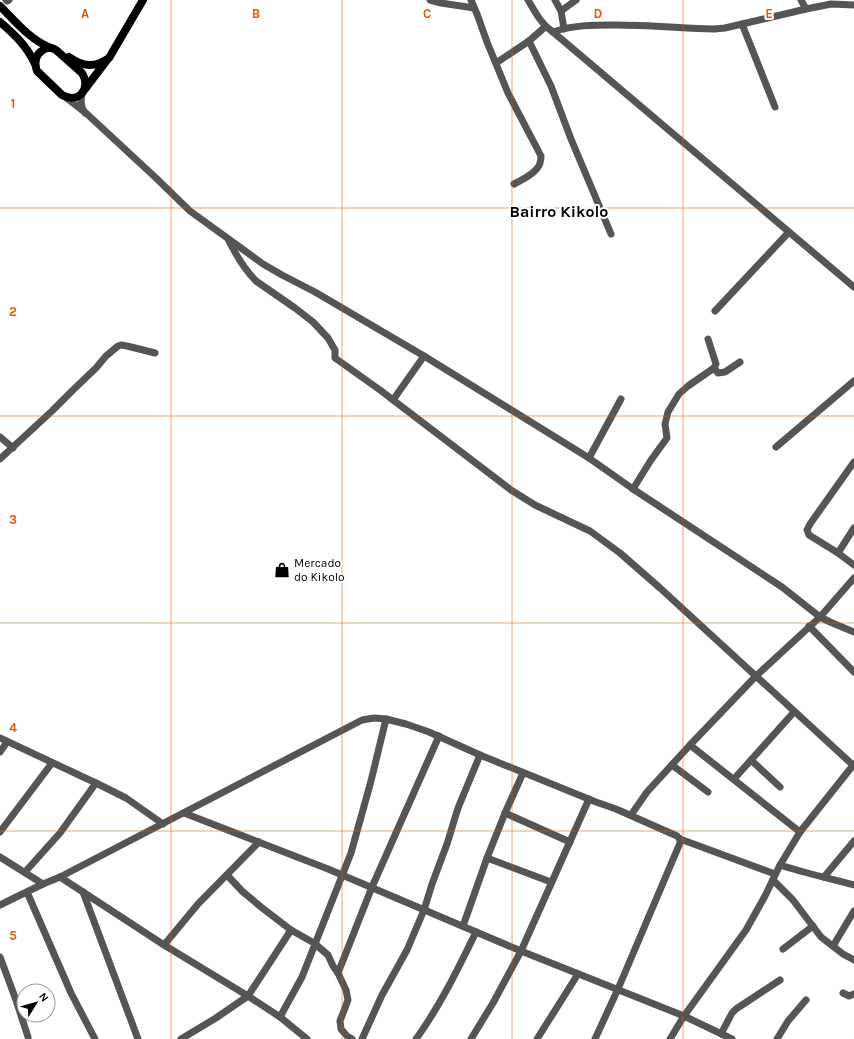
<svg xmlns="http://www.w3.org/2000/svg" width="854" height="1039" viewBox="0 0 854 1039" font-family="Karla,sans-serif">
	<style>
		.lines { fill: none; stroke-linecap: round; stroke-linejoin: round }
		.minor { stroke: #555; stroke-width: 7 }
		.major { stroke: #000; stroke-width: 8 }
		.grid { fill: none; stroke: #e8590c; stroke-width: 1; stroke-opacity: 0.55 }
		.labels { text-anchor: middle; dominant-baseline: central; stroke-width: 4; stroke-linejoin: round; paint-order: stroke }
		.poi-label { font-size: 12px; fill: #000; stroke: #fff; text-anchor: start }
		.district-label { font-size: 16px; font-weight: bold; fill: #000; stroke: #fff }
		.grid-label { font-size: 13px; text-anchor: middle; font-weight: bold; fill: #e8590c; stroke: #fff; stroke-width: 4; stroke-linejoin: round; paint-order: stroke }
	</style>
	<rect width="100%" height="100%" fill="#fff"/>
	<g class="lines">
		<g class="minor">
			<path d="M 6,0 L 7,1 L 9,0"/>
			<path d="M 430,0 L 441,3 L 474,8"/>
			<path d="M 471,0 L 477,14 L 487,42 L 508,93 L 541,156 C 541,158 541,160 540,163 C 538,172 522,180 514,184"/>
			<path d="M 528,0 C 535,12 541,24 553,32 L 854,287"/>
			<path d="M 555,0 L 561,11 L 564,29"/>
			<path d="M 801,0 L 806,9"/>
			<path d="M 561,11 L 576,0"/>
			<path d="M 742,24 L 775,107"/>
			<path d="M 553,32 C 572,25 594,25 614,25 C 648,25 681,28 714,29 L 725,28 L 806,9 L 831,4 L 854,5"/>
			<path d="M 529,41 L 551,86 L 571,139 L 611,234"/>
			<path d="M 496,63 L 529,41 L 545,27"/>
			<path d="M 83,91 C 80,99 80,106 85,113"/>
			<path d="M 64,96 L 87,114 L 156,178 L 190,211 L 263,264 L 282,275 L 315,292 L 424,356 L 589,458 L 633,489 L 782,587 L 820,617 L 830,622 L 854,632"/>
			<path d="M 229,241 C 236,255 245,270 256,281 L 295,308 L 313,322 L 328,338 L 335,350 L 335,358 L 380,390 L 511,490 L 535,505 L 590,531 L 620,553 L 660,588 L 854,766"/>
			<path d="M 715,311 L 789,232"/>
			<path d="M 714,368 L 718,373 L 725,372 L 740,362"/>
			<path d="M 393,400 L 424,356"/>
			<path d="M 0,437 L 13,448"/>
			<path d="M 776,447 L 854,381"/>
			<path d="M 589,458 L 621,399"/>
			<path d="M 0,459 L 52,411 L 74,389 L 96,368 L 106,356 L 118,346 L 121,345 L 127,346 L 155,353"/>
			<path d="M 854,462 L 810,524 L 807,530 L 809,535 L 838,553 L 854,565"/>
			<path d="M 633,489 L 651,460 L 667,438 L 665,424 L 668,412 L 679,394 L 688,386 L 714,368 L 716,364 L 708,339"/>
			<path d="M 838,553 L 854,528"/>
			<path d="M 809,626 L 854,672"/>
			<path d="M 0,738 L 96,783 L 126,798 L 163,824"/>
			<path d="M 690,745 L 800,832"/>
			<path d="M 0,752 L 7,742"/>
			<path d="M 751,760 L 780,787"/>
			<path d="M 672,765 L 708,792"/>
			<path d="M 734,779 L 794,712"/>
			<path d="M 184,813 L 328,869 L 521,951 L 684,1016 L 732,1039"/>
			<path d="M 505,813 L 570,842"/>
			<path d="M 631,815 L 647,792 L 690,745 L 756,676 L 820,617 L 854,578"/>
			<path d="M 0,832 L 52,763"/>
			<path d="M 0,857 L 43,884"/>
			<path d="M 487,858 L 551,882"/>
			<path d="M 780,865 C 804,873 829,878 854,885"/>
			<path d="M 25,872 L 60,833 L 96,783"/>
			<path d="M 227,875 L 242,891 L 261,907 L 291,930 L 314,943 L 328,955 L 333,966 L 338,973 L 346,990 L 348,1000 L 340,1021 L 341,1029 L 347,1036 L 352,1039"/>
			<path d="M 60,877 L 164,945 L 248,996 L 280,1017 L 307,1039"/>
			<path d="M 824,877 L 854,841"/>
			<path d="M 773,880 L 793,900 L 821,937 L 843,954 L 854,960"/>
			<path d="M 27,892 L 71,993 L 95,1039"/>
			<path d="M 83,892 L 138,1039"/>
			<path d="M 0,905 L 43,884 L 60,877 L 362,720 L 374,718 L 386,719 L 406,724 L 429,732 L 480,755 L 596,802 L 616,809 L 677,836 L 680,839 L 775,874"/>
			<path d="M 463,926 L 487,858 L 505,813 L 523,773"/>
			<path d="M 164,945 L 198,904 L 259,842"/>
			<path d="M 833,946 L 854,911"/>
			<path d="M 783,949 L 813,926"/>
			<path d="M 0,957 L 16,1000 L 28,1037"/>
			<path d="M 338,973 L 372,887 L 439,736"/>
			<path d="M 843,993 L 849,996 L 854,994"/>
			<path d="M 280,1017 L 302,977 L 351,853 L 371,781 L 386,719"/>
			<path d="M 721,1034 L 732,1013 L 736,1009 L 780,980"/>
			<path d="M 181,1039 L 216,1018 L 248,996 L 291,930"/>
			<path d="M 362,1039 L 382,995 L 407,950 L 424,910 L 432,884 L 447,844 L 458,808 L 480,755"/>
			<path d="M 416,1039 C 440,1006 458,969 476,932"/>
			<path d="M 471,1039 L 493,1003 L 521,951 L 589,799"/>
			<path d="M 537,1039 L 578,974"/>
			<path d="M 595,1039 L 618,989 L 680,843 L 680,839"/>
			<path d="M 670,1039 L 684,1016 L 746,930 L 765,896 L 780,865 L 800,832 L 854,764"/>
			<path d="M 777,1039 L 788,1021 L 806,1000"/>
		</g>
		<g class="major">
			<path d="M 0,6 C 15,21 30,40 51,48"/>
			<path d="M 0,22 C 14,34 27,46 35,64"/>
			<path d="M 47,48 L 52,48 L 56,50 L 82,73 C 92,89 78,104 62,95 L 37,71 C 33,60 37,52 47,48 Z"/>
			<path d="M 69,57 C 83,67 95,68 109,58 L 143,0"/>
			<path d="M 85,89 L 107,60"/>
		</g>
	</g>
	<path class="grid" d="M 171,0 L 171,1039M 342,0 L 342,1039M 512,0 L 512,1039M 683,0 L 683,1039M 0,208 L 854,208M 0,416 L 854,416M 0,623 L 854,623M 0,831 L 854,831"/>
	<defs>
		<symbol id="shop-bare" viewBox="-9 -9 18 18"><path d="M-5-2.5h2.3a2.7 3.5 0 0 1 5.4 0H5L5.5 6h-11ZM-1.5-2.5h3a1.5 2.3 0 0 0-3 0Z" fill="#000" stroke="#fff" stroke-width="2.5" paint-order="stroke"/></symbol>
	</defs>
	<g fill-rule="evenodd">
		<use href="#shop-bare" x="271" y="559" width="22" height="22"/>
	</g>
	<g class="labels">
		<g class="poi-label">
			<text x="294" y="563">Mercado<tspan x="294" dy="14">do Kikolo</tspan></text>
		</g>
		<g class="district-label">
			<text x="559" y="211">Bairro Kikolo</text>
		</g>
	</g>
	<g class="grid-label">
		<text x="85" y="18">A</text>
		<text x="256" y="18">B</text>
		<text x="427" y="18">C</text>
		<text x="598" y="18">D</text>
		<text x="769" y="18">E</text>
		<text x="13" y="108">1</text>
		<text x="13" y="316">2</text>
		<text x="13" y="524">3</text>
		<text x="13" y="732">4</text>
		<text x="13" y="940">5</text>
	</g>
	<g transform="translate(36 1003) rotate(53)"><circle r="19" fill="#ffffff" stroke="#999999"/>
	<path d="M0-3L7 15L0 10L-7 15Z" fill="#000000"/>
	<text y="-6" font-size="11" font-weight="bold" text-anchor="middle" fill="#000000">N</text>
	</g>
</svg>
